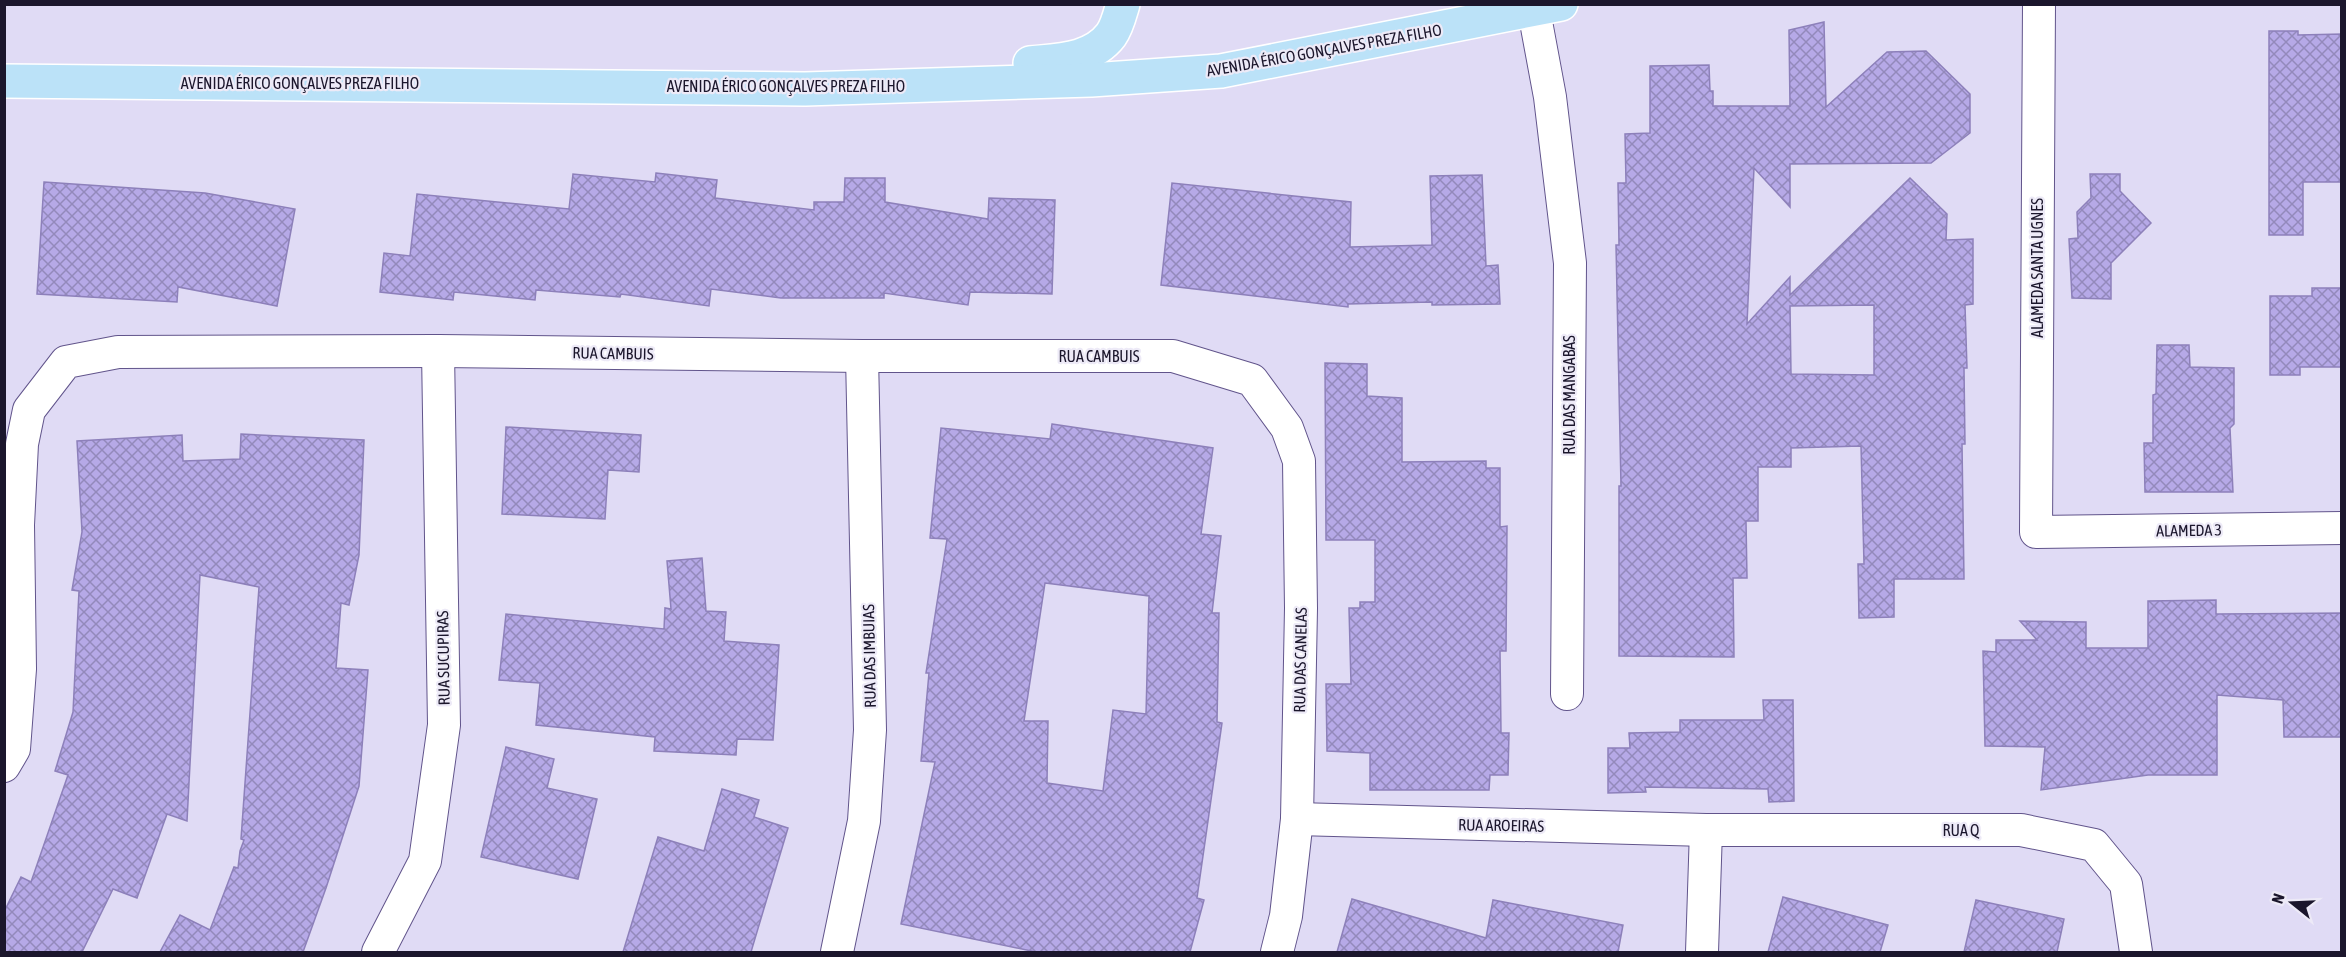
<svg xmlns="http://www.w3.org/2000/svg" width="2346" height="957" viewBox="0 0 2346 957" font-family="'Asap Condensed',sans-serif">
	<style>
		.building { fill: url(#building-cross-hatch); stroke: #8d80ba; stroke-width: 1.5; fill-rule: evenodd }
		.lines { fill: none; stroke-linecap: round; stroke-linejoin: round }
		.street-casing { stroke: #61548b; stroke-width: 34 }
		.primary-casing { stroke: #fff; stroke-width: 36 }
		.street { stroke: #fff; stroke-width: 32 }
		.primary { stroke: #bbe2f8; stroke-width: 33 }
		.labels { text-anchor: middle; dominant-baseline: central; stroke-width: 4.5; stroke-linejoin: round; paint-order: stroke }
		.street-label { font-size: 16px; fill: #1b162c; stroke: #edeaf7 }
	</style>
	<defs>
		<pattern id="building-cross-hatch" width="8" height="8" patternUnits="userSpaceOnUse" patternTransform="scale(1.5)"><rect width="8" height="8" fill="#b6a9e7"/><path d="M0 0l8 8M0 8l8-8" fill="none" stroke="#9389bb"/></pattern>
	</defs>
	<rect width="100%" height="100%" fill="#e0dbf5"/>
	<g class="building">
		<path d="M 1824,22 L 1826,107 L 1887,52 L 1926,51 L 1970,94 L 1970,133 L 1931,163 L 1790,164 L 1790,207 L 1754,168 L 1747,324 L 1790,277 L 1790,295 L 1910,178 L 1947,214 L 1946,240 L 1973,239 L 1973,304 L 1965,305 L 1967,368 L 1964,368 L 1965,444 L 1962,444 L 1964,579 L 1894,579 L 1894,617 L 1859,618 L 1858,564 L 1864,564 L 1861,446 L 1791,448 L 1791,467 L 1758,467 L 1758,521 L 1746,521 L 1747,578 L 1733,578 L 1734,657 L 1619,656 L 1619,486 L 1621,486 L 1616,245 L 1619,245 L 1618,183 L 1626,183 L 1625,134 L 1650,133 L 1650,66 L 1709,65 L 1710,91 L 1713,91 L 1713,106 L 1790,106 L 1789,30 ZM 1874,305 L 1874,375 L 1791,374 L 1790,306 Z"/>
		<path d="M 2269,31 L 2298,31 L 2298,35 L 2342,34 L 2342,182 L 2303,182 L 2303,235 L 2269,235 Z"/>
		<path d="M 656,173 L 717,180 L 715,198 L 814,210 L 814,202 L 844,202 L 845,178 L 885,178 L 885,202 L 988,219 L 989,198 L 1055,200 L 1052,294 L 970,292 L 968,305 L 884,293 L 884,298 L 781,298 L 711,289 L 709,306 L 621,294 L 620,297 L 536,290 L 535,300 L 454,292 L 453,300 L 380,292 L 384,253 L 410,256 L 417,194 L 569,209 L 573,174 L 655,182 Z"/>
		<path d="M 2090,174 L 2120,174 L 2120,191 L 2151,223 L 2111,263 L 2111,299 L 2072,298 L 2069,239 L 2078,238 L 2077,212 L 2091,198 Z"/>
		<path d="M 1482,175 L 1486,266 L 1498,265 L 1500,304 L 1432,305 L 1432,302 L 1348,304 L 1348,307 L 1161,285 L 1172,183 L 1351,202 L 1350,247 L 1432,245 L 1430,176 Z"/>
		<path d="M 44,182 L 205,193 L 295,209 L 277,306 L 178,287 L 177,302 L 37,294 Z"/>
		<path d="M 2312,288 L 2342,288 L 2342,367 L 2300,367 L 2300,375 L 2270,375 L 2270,296 L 2312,296 Z"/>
		<path d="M 2157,345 L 2189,345 L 2190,367 L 2234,368 L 2234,424 L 2230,428 L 2233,492 L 2145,492 L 2144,443 L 2153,443 L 2153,395 L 2156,394 Z"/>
		<path d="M 1325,363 L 1367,364 L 1367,396 L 1402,398 L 1402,462 L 1486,461 L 1486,468 L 1500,468 L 1500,527 L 1507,526 L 1506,651 L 1500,651 L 1501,733 L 1509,733 L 1508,775 L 1490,775 L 1489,790 L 1370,790 L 1370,753 L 1327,751 L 1326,684 L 1351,684 L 1349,608 L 1360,608 L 1360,602 L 1375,602 L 1375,540 L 1326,540 Z"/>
		<path d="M 1052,424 L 1213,448 L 1201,534 L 1221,536 L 1212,613 L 1219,613 L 1217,722 L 1222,723 L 1197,898 L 1204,900 L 1190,952 L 1036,952 L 901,924 L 935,762 L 921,761 L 929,673 L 926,673 L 947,539 L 930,538 L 941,428 L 1050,439 ZM 1045,583 L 1149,596 L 1146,714 L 1113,710 L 1103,791 L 1047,783 L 1048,721 L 1024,721 Z"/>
		<path d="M 506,427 L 641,435 L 639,472 L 608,470 L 605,519 L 502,514 Z"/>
		<path d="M 241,434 L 364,440 L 359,555 L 349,605 L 341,603 L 336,668 L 368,670 L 359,786 L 326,888 L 303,952 L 160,952 L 180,915 L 210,930 L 234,867 L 238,868 L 240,851 L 244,840 L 241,839 L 259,587 L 200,575 L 187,821 L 167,814 L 137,898 L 113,889 L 82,952 L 4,952 L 4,912 L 21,877 L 31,882 L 68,775 L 55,771 L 73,712 L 79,591 L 72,590 L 82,532 L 77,441 L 182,435 L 183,461 L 240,459 Z"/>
		<path d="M 702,558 L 706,611 L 726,612 L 724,641 L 779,645 L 773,740 L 737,739 L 736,755 L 654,751 L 655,737 L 536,725 L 540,683 L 499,680 L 506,614 L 664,629 L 665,608 L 671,609 L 667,561 Z"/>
		<path d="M 2216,600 L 2216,614 L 2342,613 L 2342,737 L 2284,737 L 2283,700 L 2217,695 L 2217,775 L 2148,775 L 2041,790 L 2045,747 L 1985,746 L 1983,651 L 1996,652 L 1996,640 L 2037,640 L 2020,621 L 2086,622 L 2086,648 L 2148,648 L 2148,601 Z"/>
		<path d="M 1763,700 L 1793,700 L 1794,801 L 1769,802 L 1768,789 L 1645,787 L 1646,792 L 1608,793 L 1608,748 L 1630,748 L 1629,733 L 1680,732 L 1680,720 L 1764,720 Z"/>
		<path d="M 506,747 L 554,759 L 547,788 L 597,799 L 578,879 L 481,857 Z"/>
		<path d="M 722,789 L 759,800 L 754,817 L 788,828 L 751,952 L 623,952 L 658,837 L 704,851 Z"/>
		<path d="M 1783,897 L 1888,925 L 1880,952 L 1768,952 Z"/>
		<path d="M 1352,899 L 1486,938 L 1493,900 L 1623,925 L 1618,952 L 1337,952 Z"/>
		<path d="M 1976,900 L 2064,919 L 2057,952 L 1964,952 Z"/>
	</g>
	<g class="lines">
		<defs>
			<g id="street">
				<path d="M 2039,4 L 2036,532 L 2342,528"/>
				<path d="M 1534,11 L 1550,97 L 1570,263 L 1567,694"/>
				<path d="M 4,766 L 14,749 L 20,669 L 18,525 L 22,444 L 29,410 L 66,362 L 118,352 L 438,351 L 862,356 L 1173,356 L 1252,380 L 1287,428 L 1299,461 L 1301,608 L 1297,819 L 1286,916 L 1277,952"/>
				<path d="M 1297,819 L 1706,830 L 2021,830 L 2094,845 L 2126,884 L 2136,952"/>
				<path d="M 378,952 L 425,861 L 444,725 L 438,351"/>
				<path d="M 837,952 L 864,821 L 870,730 L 862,356"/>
				<path d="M 1702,952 L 1706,830"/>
			</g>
			<g id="primary">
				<path d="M 1030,63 C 1059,60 1092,60 1111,35 C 1117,27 1120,14 1123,4"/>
				<path d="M 4,81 L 805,89 L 1091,80 L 1221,71 L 1561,4"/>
			</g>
		</defs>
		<use href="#street" class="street-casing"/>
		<use href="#primary" class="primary-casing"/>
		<use href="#street" class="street"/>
		<use href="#primary" class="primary"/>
	</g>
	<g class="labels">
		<g class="street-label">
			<text transform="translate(1324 50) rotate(-10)">AVENIDA ÉRICO GONÇALVES PREZA FILHO</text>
			<text x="300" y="83">AVENIDA ÉRICO GONÇALVES PREZA FILHO</text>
			<text x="786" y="86">AVENIDA ÉRICO GONÇALVES PREZA FILHO</text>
			<text transform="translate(2037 268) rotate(-90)">ALAMEDA SANTA UGNES</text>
			<text transform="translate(613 353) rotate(1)">RUA CAMBUIS</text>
			<text x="1099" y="356">RUA CAMBUIS</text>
			<text transform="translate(1569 395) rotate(-90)">RUA DAS MANGABAS</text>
			<text transform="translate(2189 530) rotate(-1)">ALAMEDA 3</text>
			<text transform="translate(869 656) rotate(-91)">RUA DAS IMBUIAS</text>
			<text transform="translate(443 658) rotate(-91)">RUA SUCUPIRAS</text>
			<text transform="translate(1300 660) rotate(-89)">RUA DAS CANELAS</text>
			<text transform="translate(1501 825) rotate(1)">RUA AROEIRAS</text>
			<text x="1961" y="830">RUA Q</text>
		</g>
	</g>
	<rect width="2346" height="957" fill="none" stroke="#1b162c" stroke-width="12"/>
	<g transform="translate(2292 903) rotate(288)" stroke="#edeaf7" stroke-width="4.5" paint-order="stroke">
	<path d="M0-4.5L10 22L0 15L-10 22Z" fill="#1b162c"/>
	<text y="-9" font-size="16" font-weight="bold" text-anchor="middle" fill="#1b162c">N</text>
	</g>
</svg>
